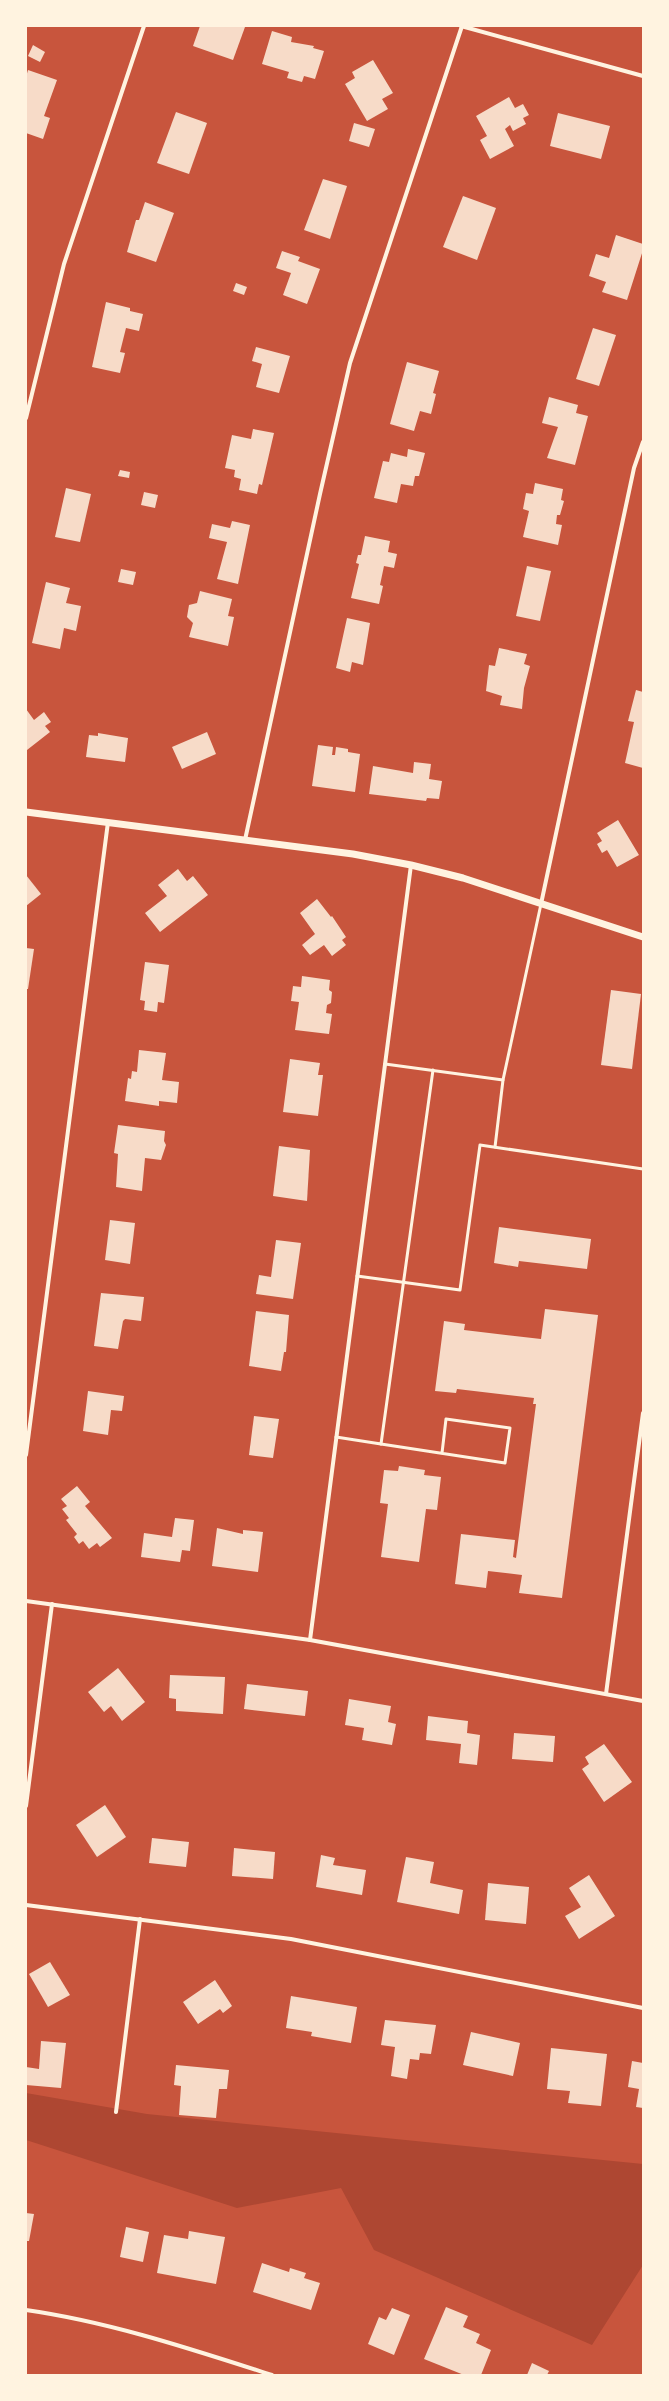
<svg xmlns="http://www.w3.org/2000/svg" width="669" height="2401" viewBox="0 0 669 2401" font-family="Karla,sans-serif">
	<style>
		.green { fill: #ae4732 }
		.building { fill: #f7dbc8 }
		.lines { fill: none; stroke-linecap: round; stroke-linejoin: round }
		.service { stroke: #fff3e0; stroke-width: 3 }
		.minor { stroke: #fff3e0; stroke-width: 4 }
		.tertiary { stroke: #fff3e0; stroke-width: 7 }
	</style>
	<rect width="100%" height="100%" fill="#c8553d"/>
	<path class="green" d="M 26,2093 L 147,2114 L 643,2164 L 643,2265 L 592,2345 L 374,2250 L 341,2188 L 237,2208 L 26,2140 Z"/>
	<g class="building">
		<path d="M 200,26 L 245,27 L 233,60 L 193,46 Z"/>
		<path d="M 272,31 L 292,37 L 291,42 L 314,46 L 313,48 L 324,51 L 315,79 L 304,76 L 302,82 L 287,78 L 289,72 L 262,64 Z"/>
		<path d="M 33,45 L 45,52 L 40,62 L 28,56 Z"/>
		<path d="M 373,60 L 393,93 L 382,99 L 388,109 L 367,121 L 345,84 L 355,78 L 352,72 Z"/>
		<path d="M 28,70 L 57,80 L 44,116 L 50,118 L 43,139 L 26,133 L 26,77 Z"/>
		<path d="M 509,97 L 515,108 L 523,104 L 529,115 L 523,118 L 526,124 L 513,131 L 510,125 L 505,129 L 514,146 L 490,159 L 480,140 L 487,136 L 476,116 Z"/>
		<path d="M 176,112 L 207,123 L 189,174 L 157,163 Z"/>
		<path d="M 558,113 L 610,126 L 601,159 L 550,146 Z"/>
		<path d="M 354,123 L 375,129 L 369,147 L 349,141 Z"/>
		<path d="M 323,179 L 347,186 L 330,239 L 304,230 Z"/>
		<path d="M 463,196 L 496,208 L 477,260 L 443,247 Z"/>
		<path d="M 145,202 L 174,213 L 156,262 L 127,252 L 136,220 L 139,220 Z"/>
		<path d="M 616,235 L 643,244 L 643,250 L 627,300 L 602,292 L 606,282 L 589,276 L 596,254 L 609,258 Z"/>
		<path d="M 282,251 L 300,257 L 298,261 L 320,269 L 307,304 L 283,295 L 291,273 L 276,268 Z"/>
		<path d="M 236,283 L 247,287 L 244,295 L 233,291 Z"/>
		<path d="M 106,302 L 130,308 L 130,311 L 143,314 L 139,331 L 126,328 L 120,352 L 125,353 L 120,373 L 92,367 Z"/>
		<path d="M 593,328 L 616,335 L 599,386 L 576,379 Z"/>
		<path d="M 256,347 L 290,356 L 279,393 L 256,387 L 262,364 L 252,361 Z"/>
		<path d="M 407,362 L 439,371 L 433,393 L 436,394 L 431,414 L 420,411 L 414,431 L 390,424 Z"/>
		<path d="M 549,397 L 578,405 L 576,413 L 588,416 L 575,465 L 547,458 L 558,427 L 542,423 Z"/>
		<path d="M 253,429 L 274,433 L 262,485 L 259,484 L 257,494 L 239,490 L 241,479 L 234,477 L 235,470 L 225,468 L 232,435 L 251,439 Z"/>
		<path d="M 408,449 L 425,453 L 419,476 L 415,476 L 413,486 L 401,484 L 397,503 L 374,498 L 383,461 L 389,462 L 391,453 L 407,457 Z"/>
		<path d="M 120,470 L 130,472 L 129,478 L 118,476 Z"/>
		<path d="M 535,483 L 563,489 L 561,500 L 564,501 L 560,515 L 557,515 L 556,524 L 562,525 L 558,545 L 523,537 L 529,511 L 523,509 L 526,493 L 533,494 Z"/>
		<path d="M 66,488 L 91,494 L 80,542 L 55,537 Z"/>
		<path d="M 144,492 L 158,495 L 155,508 L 141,505 Z"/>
		<path d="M 232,521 L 250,525 L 238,584 L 217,579 L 227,542 L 209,538 L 212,524 L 230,528 Z"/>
		<path d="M 365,536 L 390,541 L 388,552 L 397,554 L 394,568 L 384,566 L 380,585 L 383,586 L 379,604 L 351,598 L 359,564 L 356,563 L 358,555 L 361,555 Z"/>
		<path d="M 527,566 L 551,571 L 540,621 L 516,616 Z"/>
		<path d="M 121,569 L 136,572 L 133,585 L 118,582 Z"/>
		<path d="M 46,582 L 70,588 L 66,603 L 81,606 L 76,631 L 64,628 L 60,649 L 32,643 Z"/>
		<path d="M 200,591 L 232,599 L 228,616 L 234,617 L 228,646 L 189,637 L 193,623 L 187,617 L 189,605 L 197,603 Z"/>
		<path d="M 347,618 L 370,623 L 363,665 L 352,662 L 350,672 L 336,668 Z"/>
		<path d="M 499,648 L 527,654 L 524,664 L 530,666 L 524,688 L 522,709 L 500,705 L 502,696 L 486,691 L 489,665 L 495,666 Z"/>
		<path d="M 636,690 L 643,692 L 643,768 L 625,763 L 634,722 L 628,721 Z"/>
		<path d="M 26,709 L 34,720 L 44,712 L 51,722 L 45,726 L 50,732 L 27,750 Z"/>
		<path d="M 207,732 L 216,754 L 182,769 L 172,747 Z"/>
		<path d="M 98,733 L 128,738 L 125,762 L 86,757 L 89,735 L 98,736 Z"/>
		<path d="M 318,745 L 333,747 L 332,755 L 335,755 L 336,747 L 348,749 L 348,752 L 360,754 L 355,792 L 312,786 Z"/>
		<path d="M 414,762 L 431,764 L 429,779 L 442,781 L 439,799 L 427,798 L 426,801 L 369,794 L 373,766 L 413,773 Z"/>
		<path d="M 618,820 L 639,855 L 617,867 L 607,850 L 602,853 L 597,844 L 602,841 L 597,833 Z"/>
		<path d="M 178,869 L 187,881 L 193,876 L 208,895 L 160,932 L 145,913 L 167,896 L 158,885 Z"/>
		<path d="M 26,875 L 41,894 L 26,906 Z"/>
		<path d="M 317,899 L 331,917 L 332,916 L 346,937 L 342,940 L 346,945 L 332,956 L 324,945 L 310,955 L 302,945 L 315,934 L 300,913 Z"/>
		<path d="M 26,948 L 34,949 L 28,989 L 26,989 Z"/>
		<path d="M 145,962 L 169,965 L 164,1003 L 158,1002 L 157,1012 L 144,1010 L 145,1001 L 140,1000 Z"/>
		<path d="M 302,976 L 330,980 L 329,990 L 332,992 L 331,1003 L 327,1005 L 326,1013 L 332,1014 L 329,1034 L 295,1030 L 299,1002 L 291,1001 L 293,986 L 301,987 Z"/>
		<path d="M 611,990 L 641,994 L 632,1069 L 601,1065 Z"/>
		<path d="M 139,1050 L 166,1053 L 162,1080 L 179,1082 L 177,1103 L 159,1101 L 159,1106 L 125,1101 L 128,1078 L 131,1079 L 132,1071 L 137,1072 Z"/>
		<path d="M 290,1059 L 320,1063 L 318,1075 L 323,1075 L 318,1116 L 283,1112 Z"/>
		<path d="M 118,1125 L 165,1131 L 164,1141 L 166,1145 L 161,1160 L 145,1158 L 142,1191 L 116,1187 L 118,1154 L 114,1153 Z"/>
		<path d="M 279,1146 L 310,1150 L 307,1201 L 273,1196 Z"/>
		<path d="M 110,1220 L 135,1223 L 130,1264 L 105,1260 Z"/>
		<path d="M 499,1227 L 591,1239 L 587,1269 L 519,1261 L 518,1267 L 494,1263 Z"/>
		<path d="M 276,1240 L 301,1243 L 293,1299 L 256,1294 L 259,1275 L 271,1277 Z"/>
		<path d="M 101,1293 L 144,1297 L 141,1321 L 125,1319 L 123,1321 L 118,1349 L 94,1346 Z"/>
		<path d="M 545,1309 L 598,1315 L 562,1598 L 519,1593 L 522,1575 L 488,1571 L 486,1588 L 455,1584 L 461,1534 L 515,1540 L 513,1557 L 516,1558 L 536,1404 L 533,1404 L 534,1398 L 457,1389 L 456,1393 L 435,1391 L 444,1321 L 465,1324 L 464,1330 L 541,1339 Z"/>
		<path d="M 256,1311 L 289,1315 L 286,1352 L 284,1352 L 281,1371 L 249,1366 Z"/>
		<path d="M 88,1391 L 124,1396 L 122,1411 L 111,1410 L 108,1435 L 83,1431 Z"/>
		<path d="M 254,1416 L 279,1419 L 273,1458 L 249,1455 Z"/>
		<path d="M 399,1466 L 425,1470 L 424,1475 L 441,1477 L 437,1510 L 426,1509 L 419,1562 L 381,1557 L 388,1504 L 380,1503 L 384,1470 L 398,1471 Z"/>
		<path d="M 77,1486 L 90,1502 L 85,1506 L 112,1538 L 100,1547 L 97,1543 L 89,1549 L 83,1541 L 79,1544 L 74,1537 L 77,1534 L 66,1520 L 69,1518 L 62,1509 L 67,1506 L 61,1499 Z"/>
		<path d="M 175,1518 L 194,1520 L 190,1551 L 182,1550 L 180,1562 L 141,1557 L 144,1533 L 172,1537 Z"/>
		<path d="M 217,1528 L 243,1534 L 243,1530 L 263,1532 L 258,1572 L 212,1566 Z"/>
		<path d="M 118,1668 L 145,1702 L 122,1721 L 111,1706 L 104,1712 L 88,1692 Z"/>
		<path d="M 170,1675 L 225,1677 L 223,1714 L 176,1711 L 176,1699 L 169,1698 Z"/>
		<path d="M 247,1684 L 308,1691 L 305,1716 L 244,1709 Z"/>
		<path d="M 349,1699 L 391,1706 L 388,1722 L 396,1724 L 392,1745 L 362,1740 L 364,1728 L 345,1725 Z"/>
		<path d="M 428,1716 L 468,1721 L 467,1733 L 480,1735 L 477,1765 L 459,1763 L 461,1744 L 426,1740 Z"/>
		<path d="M 514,1733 L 555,1736 L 553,1762 L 512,1759 Z"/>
		<path d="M 604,1744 L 632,1782 L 604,1802 L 582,1769 L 589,1764 L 585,1757 Z"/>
		<path d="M 105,1805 L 126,1837 L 97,1857 L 76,1825 Z"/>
		<path d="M 152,1838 L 189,1842 L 186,1867 L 149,1863 Z"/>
		<path d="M 234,1848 L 275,1852 L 273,1879 L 232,1876 Z"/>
		<path d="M 321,1855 L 335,1858 L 333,1865 L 366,1870 L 362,1895 L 316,1887 Z"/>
		<path d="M 406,1857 L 434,1862 L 430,1883 L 463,1890 L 459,1914 L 397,1902 Z"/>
		<path d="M 589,1875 L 615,1916 L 579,1939 L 565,1916 L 581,1907 L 569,1888 Z"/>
		<path d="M 488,1883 L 529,1887 L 526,1924 L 485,1920 Z"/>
		<path d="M 50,1962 L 70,1995 L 48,2007 L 29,1974 Z"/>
		<path d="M 215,1980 L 232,2006 L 223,2013 L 220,2009 L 198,2024 L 183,2002 Z"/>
		<path d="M 291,1996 L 357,2007 L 351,2043 L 311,2036 L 312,2032 L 286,2028 Z"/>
		<path d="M 385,2020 L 436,2025 L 431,2054 L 420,2053 L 419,2060 L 410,2059 L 407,2079 L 391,2076 L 395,2047 L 381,2045 Z"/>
		<path d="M 471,2032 L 520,2043 L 513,2076 L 463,2065 Z"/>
		<path d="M 41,2041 L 66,2043 L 61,2088 L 26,2085 L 26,2067 L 39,2069 Z"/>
		<path d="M 551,2048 L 607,2054 L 601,2106 L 568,2103 L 570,2091 L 547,2089 Z"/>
		<path d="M 632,2061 L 643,2063 L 643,2108 L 636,2107 L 639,2089 L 628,2087 Z"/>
		<path d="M 176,2065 L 229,2070 L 227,2089 L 219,2089 L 216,2118 L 179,2115 L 181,2086 L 174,2085 Z"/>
		<path d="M 26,2213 L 34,2214 L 29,2241 L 26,2241 Z"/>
		<path d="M 126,2227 L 149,2232 L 143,2262 L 120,2257 Z"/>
		<path d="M 189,2231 L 225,2237 L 216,2284 L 157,2273 L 164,2235 L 188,2239 Z"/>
		<path d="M 262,2263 L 289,2272 L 290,2268 L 306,2273 L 304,2278 L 320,2283 L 311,2310 L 253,2292 Z"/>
		<path d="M 446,2307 L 468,2316 L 463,2327 L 480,2334 L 476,2343 L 491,2350 L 481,2375 L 464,2375 L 424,2359 Z"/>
		<path d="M 392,2308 L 410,2315 L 394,2355 L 368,2344 L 379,2317 L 386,2320 Z"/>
		<path d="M 532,2363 L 549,2371 L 547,2375 L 527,2375 Z"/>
	</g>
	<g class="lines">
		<g class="service">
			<path d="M 385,1064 L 503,1080"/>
			<path d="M 495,1147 L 503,1080 L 541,904"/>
			<path d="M 357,1276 L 460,1290 L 480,1145 L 643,1169"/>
			<path d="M 336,1437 L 381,1444 L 433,1070"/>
			<path d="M 381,1444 L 505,1463 L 510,1428 L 446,1419 L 442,1453"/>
		</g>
		<g class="minor">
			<path d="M 461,26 L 643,76"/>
			<path d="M 26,418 L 64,264 L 144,26"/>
			<path d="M 245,840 L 320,494 L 350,363 L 462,26"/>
			<path d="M 541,904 L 634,468 L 643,442"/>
			<path d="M 26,1455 L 108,822"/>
			<path d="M 26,1601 L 310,1640 L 643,1701"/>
			<path d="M 310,1640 L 411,865"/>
			<path d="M 606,1694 L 643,1413"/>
			<path d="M 26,1806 L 52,1604"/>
			<path d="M 26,1905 L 291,1939 L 643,2008"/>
			<path d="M 116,2112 L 140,1919"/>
			<path d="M 26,2310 C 110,2322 191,2349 272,2375"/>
		</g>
		<path class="tertiary" d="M 26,812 L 353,854 L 411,865 L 463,878 L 643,937"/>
	</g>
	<rect width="669" height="2401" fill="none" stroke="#fff3e0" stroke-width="54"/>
</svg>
